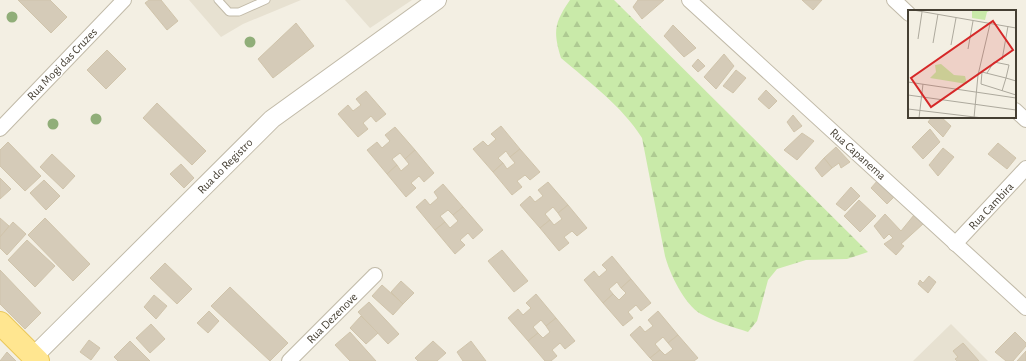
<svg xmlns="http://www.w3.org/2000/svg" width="1026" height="361" viewBox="0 0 1026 361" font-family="'Alegreya Sans',sans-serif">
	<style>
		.residential { fill: #e7e1d1 }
		.forest { fill: url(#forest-firs) }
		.building { fill: #d5cbb8; stroke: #d0c4ab }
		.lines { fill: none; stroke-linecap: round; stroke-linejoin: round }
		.service-casing { stroke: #c1baa8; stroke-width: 9 }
		.minor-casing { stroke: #c1baa8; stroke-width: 16 }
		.tertiary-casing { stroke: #c1baa8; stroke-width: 20 }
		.primary-casing { stroke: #eac759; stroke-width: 24 }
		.service { stroke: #fff; stroke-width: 7 }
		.minor { stroke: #fff; stroke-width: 14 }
		.tertiary { stroke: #fff; stroke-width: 18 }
		.primary { stroke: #ffe690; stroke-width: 22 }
		.tree { fill: #90ae79 }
		.labels { text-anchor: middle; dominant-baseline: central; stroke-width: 3; stroke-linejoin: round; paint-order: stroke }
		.street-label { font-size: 12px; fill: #453f33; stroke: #fff }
		.inset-road { fill: none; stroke: #ada99d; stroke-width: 1 }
		.view { fill: #d62828; fill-opacity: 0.15; stroke: #d62828; stroke-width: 2 }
		.inset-edge { fill: none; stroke: #453f33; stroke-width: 2 }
	</style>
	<defs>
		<pattern id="forest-firs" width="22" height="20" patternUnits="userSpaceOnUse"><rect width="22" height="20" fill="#c9eaa9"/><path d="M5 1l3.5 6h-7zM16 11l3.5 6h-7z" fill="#aeca92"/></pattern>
	</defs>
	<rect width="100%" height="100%" fill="#f3efe3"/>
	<g class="residential">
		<path d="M 189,0 L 301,0 L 243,24 L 221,37 Z"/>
		<path d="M 345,0 L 412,0 L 370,28 Z"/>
		<path d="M 951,324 L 988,361 L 913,361 Z"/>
	</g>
	<path class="forest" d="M 570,0 L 614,0 L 868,252 L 847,259 L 806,260 L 777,269 L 768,280 L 757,321 L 748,332 C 733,327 715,322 701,314 C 684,304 670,274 665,256 L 642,138 C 622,106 589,82 561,58 C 553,32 554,23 570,0 Z"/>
	<g class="building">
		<path d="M 18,0 L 50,0 L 67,17 L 51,33 Z"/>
		<path d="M 149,0 L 161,0 L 178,21 L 167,30 L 145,3 Z"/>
		<path d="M 638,0 L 664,0 L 642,19 L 633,7 Z"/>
		<path d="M 802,0 L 822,0 L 813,10 Z"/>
		<path d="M 296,23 L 314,46 L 273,78 L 258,59 Z"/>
		<path d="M 673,25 L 696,48 L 684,57 L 664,36 Z"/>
		<path d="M 107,50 L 126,69 L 106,89 L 87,70 Z"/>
		<path d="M 724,54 L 734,66 L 716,89 L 704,77 Z"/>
		<path d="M 698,59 L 705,66 L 698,72 L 692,66 Z"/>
		<path d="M 736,70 L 746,78 L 733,93 L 723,86 Z"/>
		<path d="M 766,90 L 777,101 L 769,109 L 758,99 Z"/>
		<path d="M 366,91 L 386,114 L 376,122 L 371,116 L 363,123 L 368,129 L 358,137 L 338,114 L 348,105 L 353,111 L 361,105 L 356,99 Z"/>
		<path d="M 157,103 L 206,151 L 192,165 L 143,118 Z"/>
		<path d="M 793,115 L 802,126 L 794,132 L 787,122 Z"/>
		<path d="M 932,117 L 941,117 L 951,126 L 943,137 L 928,122 Z"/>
		<path d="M 501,126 L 520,149 L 510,157 L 506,151 L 498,158 L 503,163 L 493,172 L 473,149 L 483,141 L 488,146 L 496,139 L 491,134 Z"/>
		<path d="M 395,127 L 415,150 L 405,159 L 400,153 L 392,159 L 397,165 L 387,174 L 367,150 L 377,142 L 382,148 L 390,141 L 385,135 Z"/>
		<path d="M 930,129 L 940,142 L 923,159 L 912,147 Z"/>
		<path d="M 802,133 L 814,141 L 797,160 L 784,150 Z"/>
		<path d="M 8,142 L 41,176 L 25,191 L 0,166 L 0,150 Z"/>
		<path d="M 998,143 L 1016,158 L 1007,169 L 988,154 Z"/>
		<path d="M 836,147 L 850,162 L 841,168 L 839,163 L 832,168 L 824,158 Z"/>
		<path d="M 943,148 L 954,157 L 938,176 L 929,165 Z"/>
		<path d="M 520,149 L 540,172 L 530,180 L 525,175 L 517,181 L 522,187 L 512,195 L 493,172 L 503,163 L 507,169 L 515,163 L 510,157 Z"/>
		<path d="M 415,150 L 434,173 L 424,182 L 419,176 L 411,183 L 416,188 L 406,197 L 387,174 L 397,165 L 401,171 L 409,164 L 405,159 Z"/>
		<path d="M 52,154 L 75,176 L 63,189 L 40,167 Z"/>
		<path d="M 824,158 L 832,168 L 822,177 L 815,168 Z"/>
		<path d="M 181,164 L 194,178 L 184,188 L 170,174 Z"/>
		<path d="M 0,178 L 11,189 L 0,199 Z"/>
		<path d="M 44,180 L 60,196 L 46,210 L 30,193 Z"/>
		<path d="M 878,180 L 894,197 L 887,204 L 871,188 Z"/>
		<path d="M 548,182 L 568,205 L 558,213 L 553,207 L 545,214 L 550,220 L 540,228 L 520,205 L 530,196 L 535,202 L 543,196 L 538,190 Z"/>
		<path d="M 443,184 L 463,207 L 453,215 L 448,210 L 440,216 L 445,222 L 435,230 L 416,207 L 425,199 L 430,205 L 438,198 L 434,192 Z"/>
		<path d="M 851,187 L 860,196 L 845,211 L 836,204 Z"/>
		<path d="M 859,200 L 876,216 L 860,232 L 844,216 Z"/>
		<path d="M 568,205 L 587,228 L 577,236 L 572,231 L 564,237 L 569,243 L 559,251 L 540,228 L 550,220 L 554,225 L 562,219 L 558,213 Z"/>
		<path d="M 463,207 L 483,230 L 473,239 L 468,233 L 460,240 L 465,245 L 455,254 L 435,230 L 445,222 L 450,228 L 458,221 L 453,215 Z"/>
		<path d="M 885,214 L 901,231 L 914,215 L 923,224 L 901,244 L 904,246 L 896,255 L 884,244 L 893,238 L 889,234 L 884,239 L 874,226 Z"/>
		<path d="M 0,218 L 9,226 L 0,237 Z"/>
		<path d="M 45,218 L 90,264 L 73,281 L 28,235 Z"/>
		<path d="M 13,222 L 26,234 L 7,255 L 0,248 L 0,237 Z"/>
		<path d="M 27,240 L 55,266 L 35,287 L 8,260 Z"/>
		<path d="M 502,250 L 528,281 L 514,292 L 488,261 Z"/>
		<path d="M 612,256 L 631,279 L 621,288 L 617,282 L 609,289 L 613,294 L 603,303 L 584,280 L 594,271 L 599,277 L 607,270 L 602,265 Z"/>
		<path d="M 165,263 L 192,289 L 177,304 L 150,278 Z"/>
		<path d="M 0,270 L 41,313 L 25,329 L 0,304 Z"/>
		<path d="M 929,276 L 936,282 L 928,293 L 918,284 L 920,280 L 923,283 Z"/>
		<path d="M 631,279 L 651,303 L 641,311 L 636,305 L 628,312 L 633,318 L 623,326 L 603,303 L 613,294 L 619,300 L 626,293 L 621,288 Z"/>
		<path d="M 401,281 L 414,293 L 403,304 L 391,292 Z"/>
		<path d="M 382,285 L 403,304 L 393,315 L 372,296 Z"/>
		<path d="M 230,287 L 288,343 L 270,361 L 211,306 Z"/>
		<path d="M 536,294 L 556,318 L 546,326 L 541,320 L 533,327 L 538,333 L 528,341 L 508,318 L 518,309 L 523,315 L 531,308 L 526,303 Z"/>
		<path d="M 154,295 L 167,306 L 156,319 L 144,307 Z"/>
		<path d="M 369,302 L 399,334 L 388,344 L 358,312 Z"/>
		<path d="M 209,311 L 219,321 L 208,333 L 197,323 Z"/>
		<path d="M 658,311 L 678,335 L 668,343 L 663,337 L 655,344 L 660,350 L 650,358 L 630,335 L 640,326 L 645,332 L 653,326 L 648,320 Z"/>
		<path d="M 361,316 L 378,333 L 366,344 L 350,328 Z"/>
		<path d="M 556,318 L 575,341 L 565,349 L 560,343 L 552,350 L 557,356 L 551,361 L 545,361 L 528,341 L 538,333 L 543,338 L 550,332 L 546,326 Z"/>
		<path d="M 151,324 L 165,339 L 150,353 L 136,338 Z"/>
		<path d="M 350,332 L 376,361 L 350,361 L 335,345 Z"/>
		<path d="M 1015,332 L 1026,343 L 1026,346 L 1013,361 L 1006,361 L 995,352 Z"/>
		<path d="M 678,335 L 698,358 L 694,361 L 653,361 L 650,358 L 660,350 L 665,355 L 673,349 L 668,343 Z"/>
		<path d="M 89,340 L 100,348 L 91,360 L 80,352 Z"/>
		<path d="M 130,341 L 150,361 L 118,361 L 114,357 Z"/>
		<path d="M 433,341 L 446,353 L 437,361 L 418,361 L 415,358 Z"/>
		<path d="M 471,341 L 486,361 L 463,361 L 457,352 Z"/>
		<path d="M 963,343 L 979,361 L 957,361 L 955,359 L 958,357 L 953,351 Z"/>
		<path d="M 1026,351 L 1026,361 L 1017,361 Z"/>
		<path d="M 7,352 L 16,361 L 0,361 Z"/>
	</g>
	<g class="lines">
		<defs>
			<path id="service" d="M 218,0 L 229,12 L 239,12 L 266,0"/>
			<g id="minor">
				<path d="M 689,0 L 1026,308"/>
				<path d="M 894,0 L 909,14"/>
				<path d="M 1015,110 L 1026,120"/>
				<path d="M 0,129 L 124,0"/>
				<path d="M 955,244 L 1026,168"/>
				<path d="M 289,361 L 375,275"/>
			</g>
			<path id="tertiary" d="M 33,357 L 272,119 L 437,0"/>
			<path id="primary" d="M 0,323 L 38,361"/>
		</defs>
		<use href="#service" class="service-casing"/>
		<use href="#minor" class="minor-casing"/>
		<use href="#tertiary" class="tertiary-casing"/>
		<use href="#primary" class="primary-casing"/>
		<use href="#service" class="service"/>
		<use href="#minor" class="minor"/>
		<use href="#tertiary" class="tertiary"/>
		<use href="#primary" class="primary"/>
	</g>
	<g class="tree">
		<circle cx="12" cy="17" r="5.5"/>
		<circle cx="250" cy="42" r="5.5"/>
		<circle cx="96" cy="119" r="5.5"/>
		<circle cx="53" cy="124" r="5.5"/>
	</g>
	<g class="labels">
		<g class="street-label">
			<text transform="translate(62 64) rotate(-46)">Rua Mogi das Cruzes</text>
			<text transform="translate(858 154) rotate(42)">Rua Capanema</text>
			<text transform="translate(225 166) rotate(-45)">Rua do Registro</text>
			<text transform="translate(991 206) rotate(-47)">Rua Cambira</text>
			<text transform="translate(332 318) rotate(-45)">Rua Dezenove</text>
		</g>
	</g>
	<g transform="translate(908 10)">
		<rect width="108" height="108" fill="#f3efe3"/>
		<path d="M 33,54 L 46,65 L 57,66 L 59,74 L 22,68 L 28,62 L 27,55 Z" fill="#c9eaa9"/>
		<path d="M 64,0 L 74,1 L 84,0 L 79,2 L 77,10 L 64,8 Z" fill="#c9eaa9"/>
		<path class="inset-road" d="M 5,0 L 108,18M 10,29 L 14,2M 25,33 L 30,4M 43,35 L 48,8M 60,39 L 65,11M 94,50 L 100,16M 79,63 L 86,52 L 101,55 L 98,68 L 74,62 L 73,74 L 108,85M 0,72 L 108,88M 94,81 L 98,68 L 108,71M 0,85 L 108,100M 0,99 L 75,108M 11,108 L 15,74M 66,108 L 70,65 L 82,14"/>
		<path class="view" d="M 85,11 L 105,40 L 23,97 L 3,68 Z"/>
		<rect width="108" height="108" class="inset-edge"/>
	</g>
</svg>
